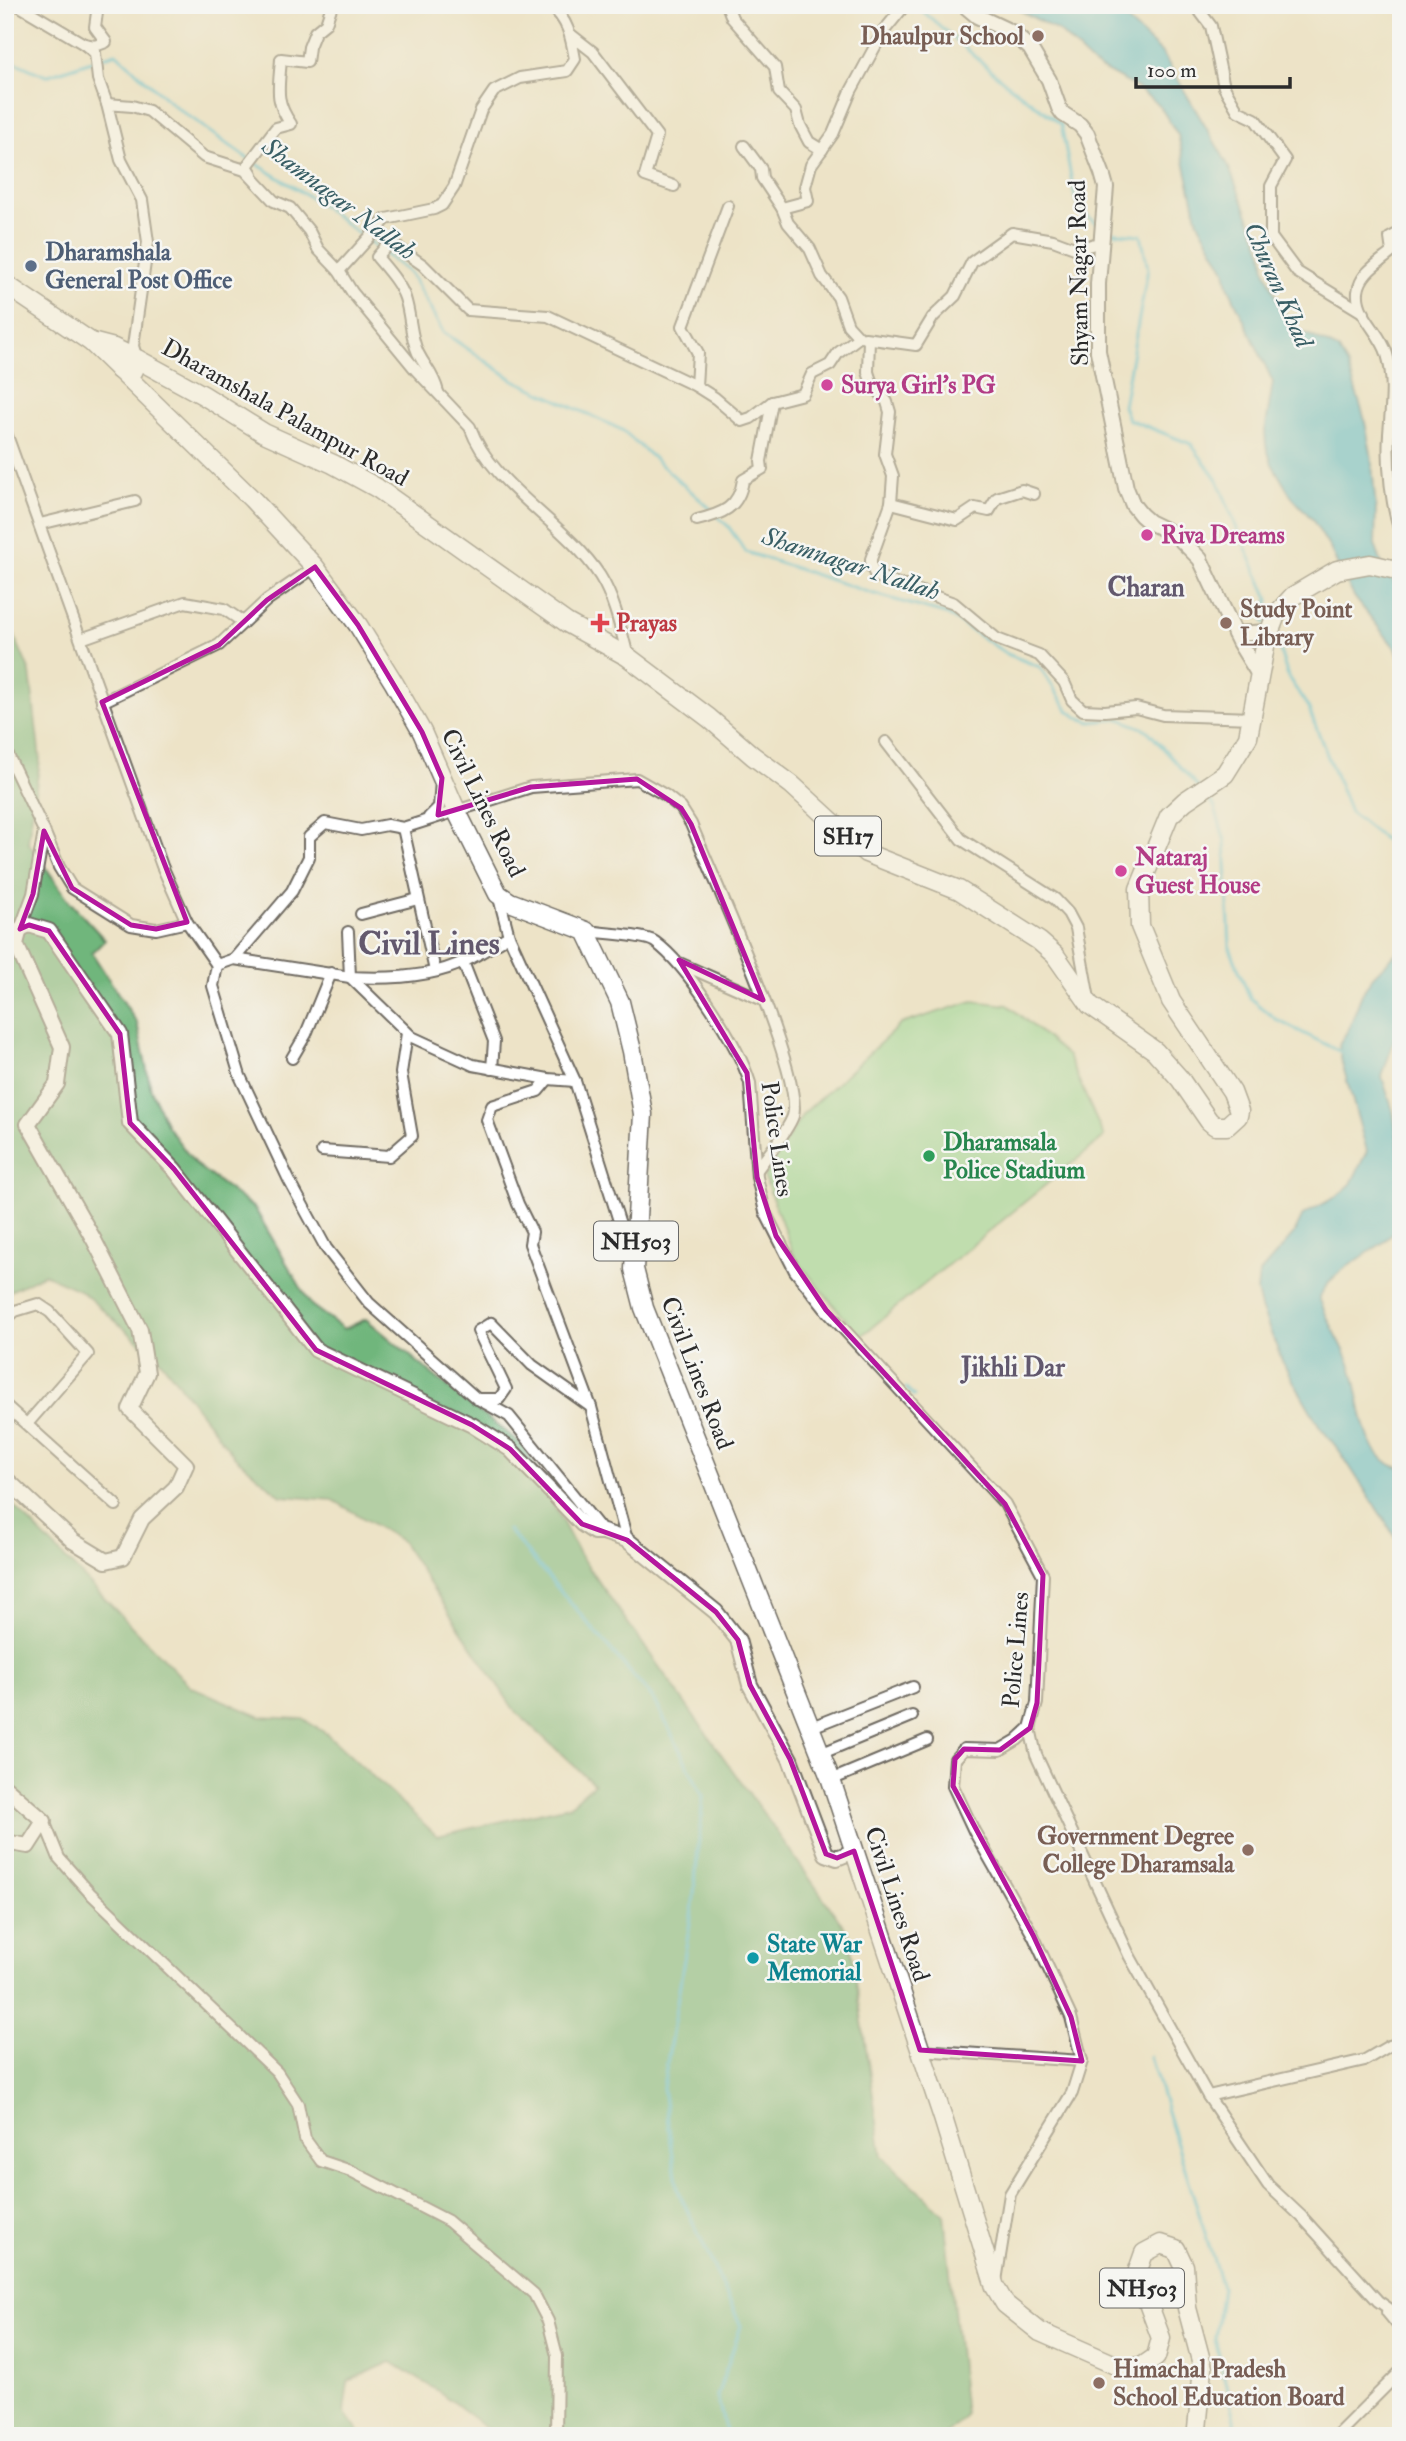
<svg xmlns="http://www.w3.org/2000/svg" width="1406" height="2441" viewBox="0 0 1406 2441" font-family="'IM FELL Double Pica',serif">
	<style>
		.green { fill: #8ad591; stroke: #5a805e; stroke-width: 2 }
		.forest { fill: #6fb67b; stroke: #4d7053; stroke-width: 2 }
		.water { fill: #54bcd2; stroke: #40747e; stroke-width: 2 }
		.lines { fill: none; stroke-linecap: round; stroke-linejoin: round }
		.stream { stroke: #54bcd2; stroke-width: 3.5 }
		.minor-casing { stroke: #6f6b62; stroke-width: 14 }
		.tertiary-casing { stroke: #6f6b62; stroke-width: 18 }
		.primary-casing { stroke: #6f6b62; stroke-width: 21 }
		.trunk-casing { stroke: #6f6b62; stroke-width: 21 }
		.minor { stroke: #fff; stroke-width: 10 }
		.tertiary { stroke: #fff; stroke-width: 14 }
		.primary { stroke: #fff; stroke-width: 18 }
		.trunk { stroke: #fff; stroke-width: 18 }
		.marked { fill: none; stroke: #b5179e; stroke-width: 5; stroke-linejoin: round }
		.education-dot { fill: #8d6e63; stroke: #f6f6f2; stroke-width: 2.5 }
		.service-dot { fill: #5c6f8a; stroke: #f6f6f2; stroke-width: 2.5 }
		.hotel-dot { fill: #d1479c; stroke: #f6f6f2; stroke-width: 2.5 }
		.health-dot { fill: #e0444e; stroke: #f6f6f2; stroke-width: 2.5 }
		.leisure-dot { fill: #2e9e5b; stroke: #f6f6f2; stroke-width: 2.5 }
		.culture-dot { fill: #0f9aa8; stroke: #f6f6f2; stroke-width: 2.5 }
		.labels { text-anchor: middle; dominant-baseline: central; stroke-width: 5; stroke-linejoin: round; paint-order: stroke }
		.shield { fill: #f6f6f2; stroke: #686867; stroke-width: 2 }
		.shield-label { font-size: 23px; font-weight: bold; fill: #2b2b2b }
		.education-label { font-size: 24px; font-weight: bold; fill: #785e54; stroke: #f6f6f2; text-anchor: end }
		.service-label { font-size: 24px; font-weight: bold; fill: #4e5e75; stroke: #f6f6f2; text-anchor: start }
		.street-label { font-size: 24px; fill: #2b2b2b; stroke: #f6f6f2 }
		.hotel-label { font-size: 24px; font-weight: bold; fill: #b23c85; stroke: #f6f6f2; text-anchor: start }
		.health-label { font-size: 24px; font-weight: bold; fill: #be3a42; stroke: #f6f6f2; text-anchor: start }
		.leisure-label { font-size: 24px; font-weight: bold; fill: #27864d; stroke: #f6f6f2; text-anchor: start }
		.culture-label { font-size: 24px; font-weight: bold; fill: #0d838f; stroke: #f6f6f2; text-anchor: start }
		.water-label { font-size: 26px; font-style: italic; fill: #395e65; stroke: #f6f6f2 }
		.neighbourhood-label { font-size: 26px; font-weight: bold; fill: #62586d; stroke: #f6f6f2 }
		.district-label { font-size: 32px; font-weight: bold; fill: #62586d; stroke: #f6f6f2 }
	</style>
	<rect width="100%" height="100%" fill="#f6f6f2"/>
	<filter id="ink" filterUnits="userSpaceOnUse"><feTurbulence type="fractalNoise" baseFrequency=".0143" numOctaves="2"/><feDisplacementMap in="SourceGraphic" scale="14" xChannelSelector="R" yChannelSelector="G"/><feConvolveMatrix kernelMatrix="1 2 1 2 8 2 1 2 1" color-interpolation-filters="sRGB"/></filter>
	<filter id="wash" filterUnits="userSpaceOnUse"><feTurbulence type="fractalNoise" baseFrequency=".00686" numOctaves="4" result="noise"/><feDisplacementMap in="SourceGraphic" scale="28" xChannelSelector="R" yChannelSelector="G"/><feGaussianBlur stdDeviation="1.57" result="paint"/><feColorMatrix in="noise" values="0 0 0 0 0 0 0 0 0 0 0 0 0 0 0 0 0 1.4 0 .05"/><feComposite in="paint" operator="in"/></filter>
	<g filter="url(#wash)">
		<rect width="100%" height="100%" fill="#ede3c7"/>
		<path class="green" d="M 973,1001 L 1008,1005 L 1068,1056 L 1104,1137 L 860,1337 L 795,1258 L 764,1176 L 803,1114 L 901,1024 Z"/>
		<path class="forest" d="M 5,614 L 30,672 L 40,760 L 28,842 L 70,902 L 105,940 L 92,953 L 137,1023 L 151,1090 L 167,1126 L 196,1165 L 255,1209 L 311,1305 L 344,1329 L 366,1319 L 461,1398 L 524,1446 L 579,1554 L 849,1934 L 882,2156 L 944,2214 L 965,2415 L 944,2436 L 497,2436 L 441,2393 L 391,2362 L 348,2381 L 344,2412 L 362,2436 L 5,2436 L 5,1497 L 190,1686 L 261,1717 L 303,1719 L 327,1734 L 437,1836 L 569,1806 L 594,1784 L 515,1711 L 401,1541 L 333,1500 L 281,1496 L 235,1457 L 160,1360 L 81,1291 L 44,1274 L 5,1294 Z"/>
		<g class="water">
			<path d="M 1010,5 L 1105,5 L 1118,12 L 1162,53 L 1227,163 L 1263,252 L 1265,270 L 1278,302 L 1290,320 L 1303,332 L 1338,349 L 1348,366 L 1364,417 L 1371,453 L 1376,509 L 1375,544 L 1381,562 L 1401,593 L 1401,659 L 1396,649 L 1355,598 L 1339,569 L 1331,550 L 1312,519 L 1291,496 L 1272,464 L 1266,446 L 1265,431 L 1273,382 L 1228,286 L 1225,270 L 1198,222 L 1178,135 L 1159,105 L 1136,87 L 1094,65 L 1060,32 Z"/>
			<path d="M 1401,948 L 1401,1019 L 1382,1077 L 1393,1111 L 1401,1163 L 1401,1209 L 1396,1228 L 1384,1242 L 1341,1271 L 1329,1282 L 1319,1297 C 1327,1322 1342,1342 1351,1366 C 1362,1397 1360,1460 1401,1468 L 1401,1546 L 1339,1450 L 1320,1427 L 1283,1363 L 1261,1308 L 1257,1291 L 1259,1274 L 1294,1234 L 1303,1215 L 1337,1196 L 1351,1184 L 1367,1151 L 1342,1063 L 1339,1045 L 1349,1028 L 1362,994 L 1373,976 Z"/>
		</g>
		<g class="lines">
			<g class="stream">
				<path d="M 907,7 L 919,8 L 1007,84 L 1061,124 L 1075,198 L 1083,213 L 1099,225"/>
				<path d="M 5,58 L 46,76 L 116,53 L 173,105 L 244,156 L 316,201 L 411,274 L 443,332 L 512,379 L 622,430 L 713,511"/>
				<path d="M 1108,232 L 1141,235 L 1148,269 L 1123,406 L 1128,419 L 1191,444 L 1218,481 L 1238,531 L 1269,600 L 1263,620 L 1266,623"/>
				<path d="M 718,517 L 728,526 L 746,552 L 871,593 L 948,615 L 1007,654 L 1040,667 L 1068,710 L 1077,717 L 1091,722 L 1120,719 L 1147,730 L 1198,787"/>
				<path d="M 1275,634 L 1288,677 L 1308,707 L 1350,812 L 1386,841 L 1401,861"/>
				<path d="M 1205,796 L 1214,805 L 1225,841 L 1230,948 L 1250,998 L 1277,1020 L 1341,1052"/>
				<path d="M 906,1388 L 914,1396"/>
				<path d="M 508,1530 L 655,1701 L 703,1796 L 693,1904 L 663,2088 L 678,2190 L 741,2326 L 717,2396 L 727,2436"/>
				<path d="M 1150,2057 L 1222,2287 L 1215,2339 L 1238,2436"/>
			</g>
		</g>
	</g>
	<g filter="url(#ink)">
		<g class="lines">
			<defs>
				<g id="minor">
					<path d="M 18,5 L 84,44 L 95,53 L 98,79 L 107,104"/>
					<path d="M 550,5 C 568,20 571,36 575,59 L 567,71 L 520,78 L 494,91 L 481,110 L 454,187 L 442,205 L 434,209 L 386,219 L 339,271 L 352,292 L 416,370 L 470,427 C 491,486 566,523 600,576 C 615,600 621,630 628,657"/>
					<path d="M 727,5 L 732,18 L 775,67 L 779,92 L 796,110 L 800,125 L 809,142 L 822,150"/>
					<path d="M 1195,5 L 1211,26 L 1224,87 L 1238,111 L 1255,119 L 1285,160 L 1271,186 L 1271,237 L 1297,272 L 1364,313"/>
					<path d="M 570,34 L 593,52 L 657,136 L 645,176 L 674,186"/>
					<path d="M 84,44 L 95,46 L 106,42 L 95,27 L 98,5"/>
					<path d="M 252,174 L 247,166 L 276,128 L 291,124 C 274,100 279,88 281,59 L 307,62 L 309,47 L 315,32 L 326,23 L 332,5"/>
					<path d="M 782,208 L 808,201 L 805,187 L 811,165 L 833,134 L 851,91 L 883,32 L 905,5"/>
					<path d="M 1401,232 L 1390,238 L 1392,252 C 1379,263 1360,273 1358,292 C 1356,315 1381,333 1387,354 C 1395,381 1391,406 1389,434 C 1387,462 1391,507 1401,534"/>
					<path d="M 865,338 L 916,345 L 933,317 L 955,296 L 972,262 L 1012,233 L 1053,240 L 1077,249 L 1102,242"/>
					<path d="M 869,339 L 868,372 L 871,381 L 887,402 L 890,412 L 885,454 L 893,476 L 891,503 L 871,559 L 871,566 L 876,576 L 954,603 L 997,639 L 1039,655 L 1064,682 L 1072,700 L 1083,710 L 1105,711 L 1136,708 L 1163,715 L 1253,718"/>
					<path d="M 137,359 L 133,346 L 148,242 L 142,200 L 121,160 L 107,104 L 132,106 L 149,111 L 204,157 L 245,170 L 274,201 L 290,208 L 309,231 L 318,249 L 339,271"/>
					<path d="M 696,386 L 698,353 L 683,326 L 728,206"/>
					<path d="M 438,392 C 433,373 426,369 418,353 C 410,336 411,316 405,298 C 400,283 387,269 377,257 L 390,242 L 423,265 L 468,310 L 548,316 L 696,386 L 715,398 L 742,421 L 751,418 L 772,402 L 803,394 L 812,374 L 830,365 L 838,353 L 859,337 L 848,325 L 838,297 L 822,276 L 810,249 L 788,223 L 782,208 L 762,178 L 761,169 L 744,146"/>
					<path d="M 5,430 L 162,866 L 187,922 L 217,965 L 234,959 L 292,891 L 309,857 L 309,837 L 325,823 L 361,830 L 387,825 L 403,828 L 531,787 L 637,779 L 665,795 L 681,808 L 691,824 C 711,872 805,1078 793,1116 C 788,1131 766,1157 757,1170"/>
					<path d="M 891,503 L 957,520 L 975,508 L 989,511 L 997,498 L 1022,490 L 1034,494"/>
					<path d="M 697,520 C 722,514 739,508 743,480 L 762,469 L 761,461 L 772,402"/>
					<path d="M 40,524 L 135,501"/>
					<path d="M 81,639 L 185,602 L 224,609 L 243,622"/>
					<path d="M 102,702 L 219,645 L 267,600 L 315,567"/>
					<path d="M 886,742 L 961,839 L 1055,899 L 1068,913 L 1076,928 L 1089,999"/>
					<path d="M 5,749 L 44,831 L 33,894 L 20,929"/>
					<path d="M 429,817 L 439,807 L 441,781"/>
					<path d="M 403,828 L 435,971"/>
					<path d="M 44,831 L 59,867 L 72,888 L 131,925 L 156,929 L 187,922"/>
					<path d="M 498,894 L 509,936 L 575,1081 L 630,1256"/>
					<path d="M 361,914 L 418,899"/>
					<path d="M 586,931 C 600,933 645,935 655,942 C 688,966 738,1044 750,1083 L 757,1177 L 765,1212 L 795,1271 L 826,1310 L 1005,1504 L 1043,1575 L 1037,1703 L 1030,1728 L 1017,1740 L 1000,1750 L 964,1749 L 955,1759 L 953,1786 L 974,1831 L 1033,1935 L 1071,2017 L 1082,2061 L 1072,2093 L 1010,2194 L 996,2281"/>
					<path d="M 348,932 L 350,977 C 387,979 432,978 465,961 C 480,954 494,944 509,936"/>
					<path d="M 234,959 L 350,977 L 412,1037 L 473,1065 L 548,1079 L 575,1081"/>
					<path d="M 463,962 L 494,1041 L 492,1069"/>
					<path d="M 679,963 L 763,1000"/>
					<path d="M 217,965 L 213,986 L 240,1076 L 289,1180 L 326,1248 L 369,1303 L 477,1399 L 499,1399 L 506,1389 L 478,1331 L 491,1323 L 532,1365 L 591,1407 L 627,1540"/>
					<path d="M 292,1058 L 306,1034 L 331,973"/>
					<path d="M 548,1079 L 538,1091 L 492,1106 L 487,1120 L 518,1204 L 532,1232 L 530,1244 L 591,1407"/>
					<path d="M 322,1151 L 389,1156 L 412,1136 L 401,1073 L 407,1033"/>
					<path d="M 5,1320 L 15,1311 L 38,1304 L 50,1312 L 88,1354 L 27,1424"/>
					<path d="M 480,1400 L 509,1416 L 603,1532"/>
					<path d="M 5,1405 L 116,1505"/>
					<path d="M 809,1728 L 913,1687"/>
					<path d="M 1030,1728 L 1036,1755 L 1129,1955 L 1208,2096 L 1268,2185 L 1302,2217 L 1378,2301 L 1401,2317"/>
					<path d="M 820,1754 L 912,1716"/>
					<path d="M 831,1780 L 927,1740"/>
					<path d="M 44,1821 L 59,1858 L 90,1893 L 277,2072 L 298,2104 L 305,2139 L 321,2161 L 351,2171 L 448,2221 L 534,2294 L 548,2321 L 557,2356 L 556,2436"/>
					<path d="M 920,2050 L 1082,2061"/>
					<path d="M 1208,2096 L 1365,2060 L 1389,2046 L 1401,2043"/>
					<path d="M 1387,2312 L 1401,2329"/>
					<path d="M 1336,2436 L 1401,2371"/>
				</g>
				<g id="tertiary">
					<path d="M 964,5 L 977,16 L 1011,32 L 1030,48 L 1049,80 L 1059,108 L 1063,114 L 1080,125 L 1087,134 L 1102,173 L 1106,187 L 1098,284 L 1098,351 L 1126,488 L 1133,505 L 1141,515 L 1149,522 L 1176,535 L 1200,559 L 1239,642 L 1258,673"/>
					<path d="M 1235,634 L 1269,632"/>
					<path d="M 5,1478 L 73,1541 L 106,1561 L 123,1557 L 142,1519 L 176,1487 L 186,1465 L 130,1409 L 147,1373 L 140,1330 L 94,1240 L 28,1124 L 57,1084 L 62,1047 L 16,944 L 20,929 L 29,925 L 49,931 L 120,1034 L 130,1123 L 174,1169 L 316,1350 L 472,1425 L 510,1449 L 582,1524 L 594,1532 L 603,1532 L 627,1540 L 716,1612 L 738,1640 L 750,1685 L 790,1759 L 826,1854 L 837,1858 L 854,1851"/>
					<path d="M 5,1787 L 44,1821 L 28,1846 L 5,1842"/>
				</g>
				<g id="primary">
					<path d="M 5,284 L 91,342 L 252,499 L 315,567 L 358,625 L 394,683 L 422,732 L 456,810 L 498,894 L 510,902 L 586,931 L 620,1002 L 632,1051 L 643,1114 L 634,1269 L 644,1308 L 831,1780 L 943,2118 L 995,2287 L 1005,2304 L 1040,2332 L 1122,2368 L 1143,2366 L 1156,2357 L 1161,2338 L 1142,2287 L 1138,2270 L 1144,2253 L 1161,2244 L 1176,2249 L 1184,2266 L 1187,2308 L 1203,2368 L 1197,2429 L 1199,2436"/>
					<path d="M 91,342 L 114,348 L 137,359 L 203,395 L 264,433 L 333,464 L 377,488 L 567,623 L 628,657 L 709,718 L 753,756 L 792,785 L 866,853 L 959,890 L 1039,941 L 1055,955 L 1090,1005 L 1155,1051 L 1180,1079 L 1209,1121 L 1215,1126 L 1227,1126 L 1238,1116 L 1239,1111 L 1232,1092 L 1171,1001 L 1140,926 L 1139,889 L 1169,816 L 1185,801 L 1225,774 L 1248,737 L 1266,641 L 1276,615 L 1293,596 L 1337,570 L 1370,564 L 1401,571"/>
				</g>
				<path id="trunk" d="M 119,370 L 133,370 L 137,359"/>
			</defs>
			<use href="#minor" class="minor-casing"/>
			<use href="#tertiary" class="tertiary-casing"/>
			<use href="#primary" class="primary-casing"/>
			<use href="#trunk" class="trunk-casing"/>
			<use href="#minor" class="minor"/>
			<use href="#tertiary" class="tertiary"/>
			<use href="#primary" class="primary"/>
			<use href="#trunk" class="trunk"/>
		</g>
	</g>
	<path d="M0 0H1406V2441H0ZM 315,567 L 358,625 L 422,732 L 442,778 L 438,815 L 531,787 L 637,779 L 681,808 L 691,824 L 763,1000 L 679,960 L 747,1073 L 757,1177 L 776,1236 L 826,1310 L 1005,1504 L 1043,1575 L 1037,1703 L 1030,1728 L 1000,1750 L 964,1749 L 955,1759 L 953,1786 L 1033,1935 L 1071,2017 L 1082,2061 L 920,2050 L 854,1851 L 837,1858 L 826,1854 L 790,1759 L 750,1685 L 738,1640 L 716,1612 L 627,1540 L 582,1524 L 510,1449 L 472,1425 L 316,1350 L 174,1169 L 130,1123 L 120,1034 L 49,931 L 29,925 L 20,929 L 33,894 L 44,831 L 72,888 L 131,925 L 156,929 L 187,922 L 102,702 L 219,645 L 267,600 Z" fill="#ede3c7" fill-opacity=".55" fill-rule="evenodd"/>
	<path class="marked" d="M 315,567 L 358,625 L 422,732 L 442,778 L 438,815 L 531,787 L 637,779 L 681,808 L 691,824 L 763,1000 L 679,960 L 747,1073 L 757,1177 L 776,1236 L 826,1310 L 1005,1504 L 1043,1575 L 1037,1703 L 1030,1728 L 1000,1750 L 964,1749 L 955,1759 L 953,1786 L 1033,1935 L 1071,2017 L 1082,2061 L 920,2050 L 854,1851 L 837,1858 L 826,1854 L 790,1759 L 750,1685 L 738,1640 L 716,1612 L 627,1540 L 582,1524 L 510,1449 L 472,1425 L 316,1350 L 174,1169 L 130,1123 L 120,1034 L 49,931 L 29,925 L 20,929 L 33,894 L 44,831 L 72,888 L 131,925 L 156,929 L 187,922 L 102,702 L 219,645 L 267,600 Z"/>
	<g class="education-dot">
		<circle cx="1038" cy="36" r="7"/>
		<circle cx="1226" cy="623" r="7"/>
		<circle cx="1248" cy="1850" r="7"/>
		<circle cx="1099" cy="2383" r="7"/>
	</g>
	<circle class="service-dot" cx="31" cy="266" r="7"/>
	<g class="hotel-dot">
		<circle cx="827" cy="385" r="7"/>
		<circle cx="1147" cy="535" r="7"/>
		<circle cx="1121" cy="871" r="7"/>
	</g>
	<path class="health-dot" d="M596.5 612.5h7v7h7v7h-7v7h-7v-7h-7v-7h7z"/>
	<circle class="leisure-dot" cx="929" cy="1156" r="7"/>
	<circle class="culture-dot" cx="753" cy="1958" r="7"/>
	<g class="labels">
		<g class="shield">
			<rect x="815" y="816.5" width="66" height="39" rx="5"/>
			<rect x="594" y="1221.5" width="84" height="39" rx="5"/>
			<rect x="1100" y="2268.5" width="84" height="39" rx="5"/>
		</g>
		<g class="shield-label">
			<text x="848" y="836">SH17</text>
			<text x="636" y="1241">NH503</text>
			<text x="1142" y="2288">NH503</text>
		</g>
		<g class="education-label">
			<text x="1024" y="36">Dhaulpur School</text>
			<text x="1240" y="609" text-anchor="start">Study Point<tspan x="1240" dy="28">Library</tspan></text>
			<text x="1234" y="1836">Government Degree<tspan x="1234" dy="28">College Dharamsala</tspan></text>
			<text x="1113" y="2369" text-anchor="start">Himachal Pradesh<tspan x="1113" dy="28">School Education Board</tspan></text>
		</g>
		<g class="service-label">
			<text x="45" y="252">Dharamshala<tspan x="45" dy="28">General Post Office</tspan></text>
		</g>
		<g class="street-label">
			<text transform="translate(1079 273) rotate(-91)">Shyam Nagar Road</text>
			<text transform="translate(285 413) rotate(29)">Dharamshala Palampur Road</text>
			<text transform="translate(483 803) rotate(64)">Civil Lines Road</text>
			<text transform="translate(777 1139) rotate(82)">Police Lines</text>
			<text transform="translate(697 1373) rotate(69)">Civil Lines Road</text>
			<text transform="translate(1016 1650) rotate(-85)">Police Lines</text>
			<text transform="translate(897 1904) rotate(72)">Civil Lines Road</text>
		</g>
		<g class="hotel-label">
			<text x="841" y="385">Surya Girl's PG</text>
			<text x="1161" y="535">Riva Dreams</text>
			<text x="1135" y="857">Nataraj<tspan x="1135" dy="28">Guest House</tspan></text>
		</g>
		<g class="health-label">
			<text x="616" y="623">Prayas</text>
		</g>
		<g class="leisure-label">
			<text x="943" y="1142">Dharamsala<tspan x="943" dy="28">Police Stadium</tspan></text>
		</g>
		<g class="culture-label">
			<text x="767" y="1944">State War<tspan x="767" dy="28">Memorial</tspan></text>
		</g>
		<g class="water-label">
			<text transform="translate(339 199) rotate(37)">Shamnagar Nallah</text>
			<text transform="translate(1278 285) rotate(66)">Churan Khad</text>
			<text transform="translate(851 564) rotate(18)">Shamnagar Nallah</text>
		</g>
		<g class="neighbourhood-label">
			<text x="1146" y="588">Charan</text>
			<text x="1013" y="1368">Jikhli Dar</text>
		</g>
		<g class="district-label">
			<text x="429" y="944">Civil Lines</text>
		</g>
	</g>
	<rect width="1406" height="2441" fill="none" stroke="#f6f6f2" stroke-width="28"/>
	<path d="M1136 77v10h154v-10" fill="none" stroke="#2b2b2b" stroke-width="3.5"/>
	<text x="1147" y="77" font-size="21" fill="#2b2b2b" stroke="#f6f6f2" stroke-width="5" paint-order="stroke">100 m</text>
</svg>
